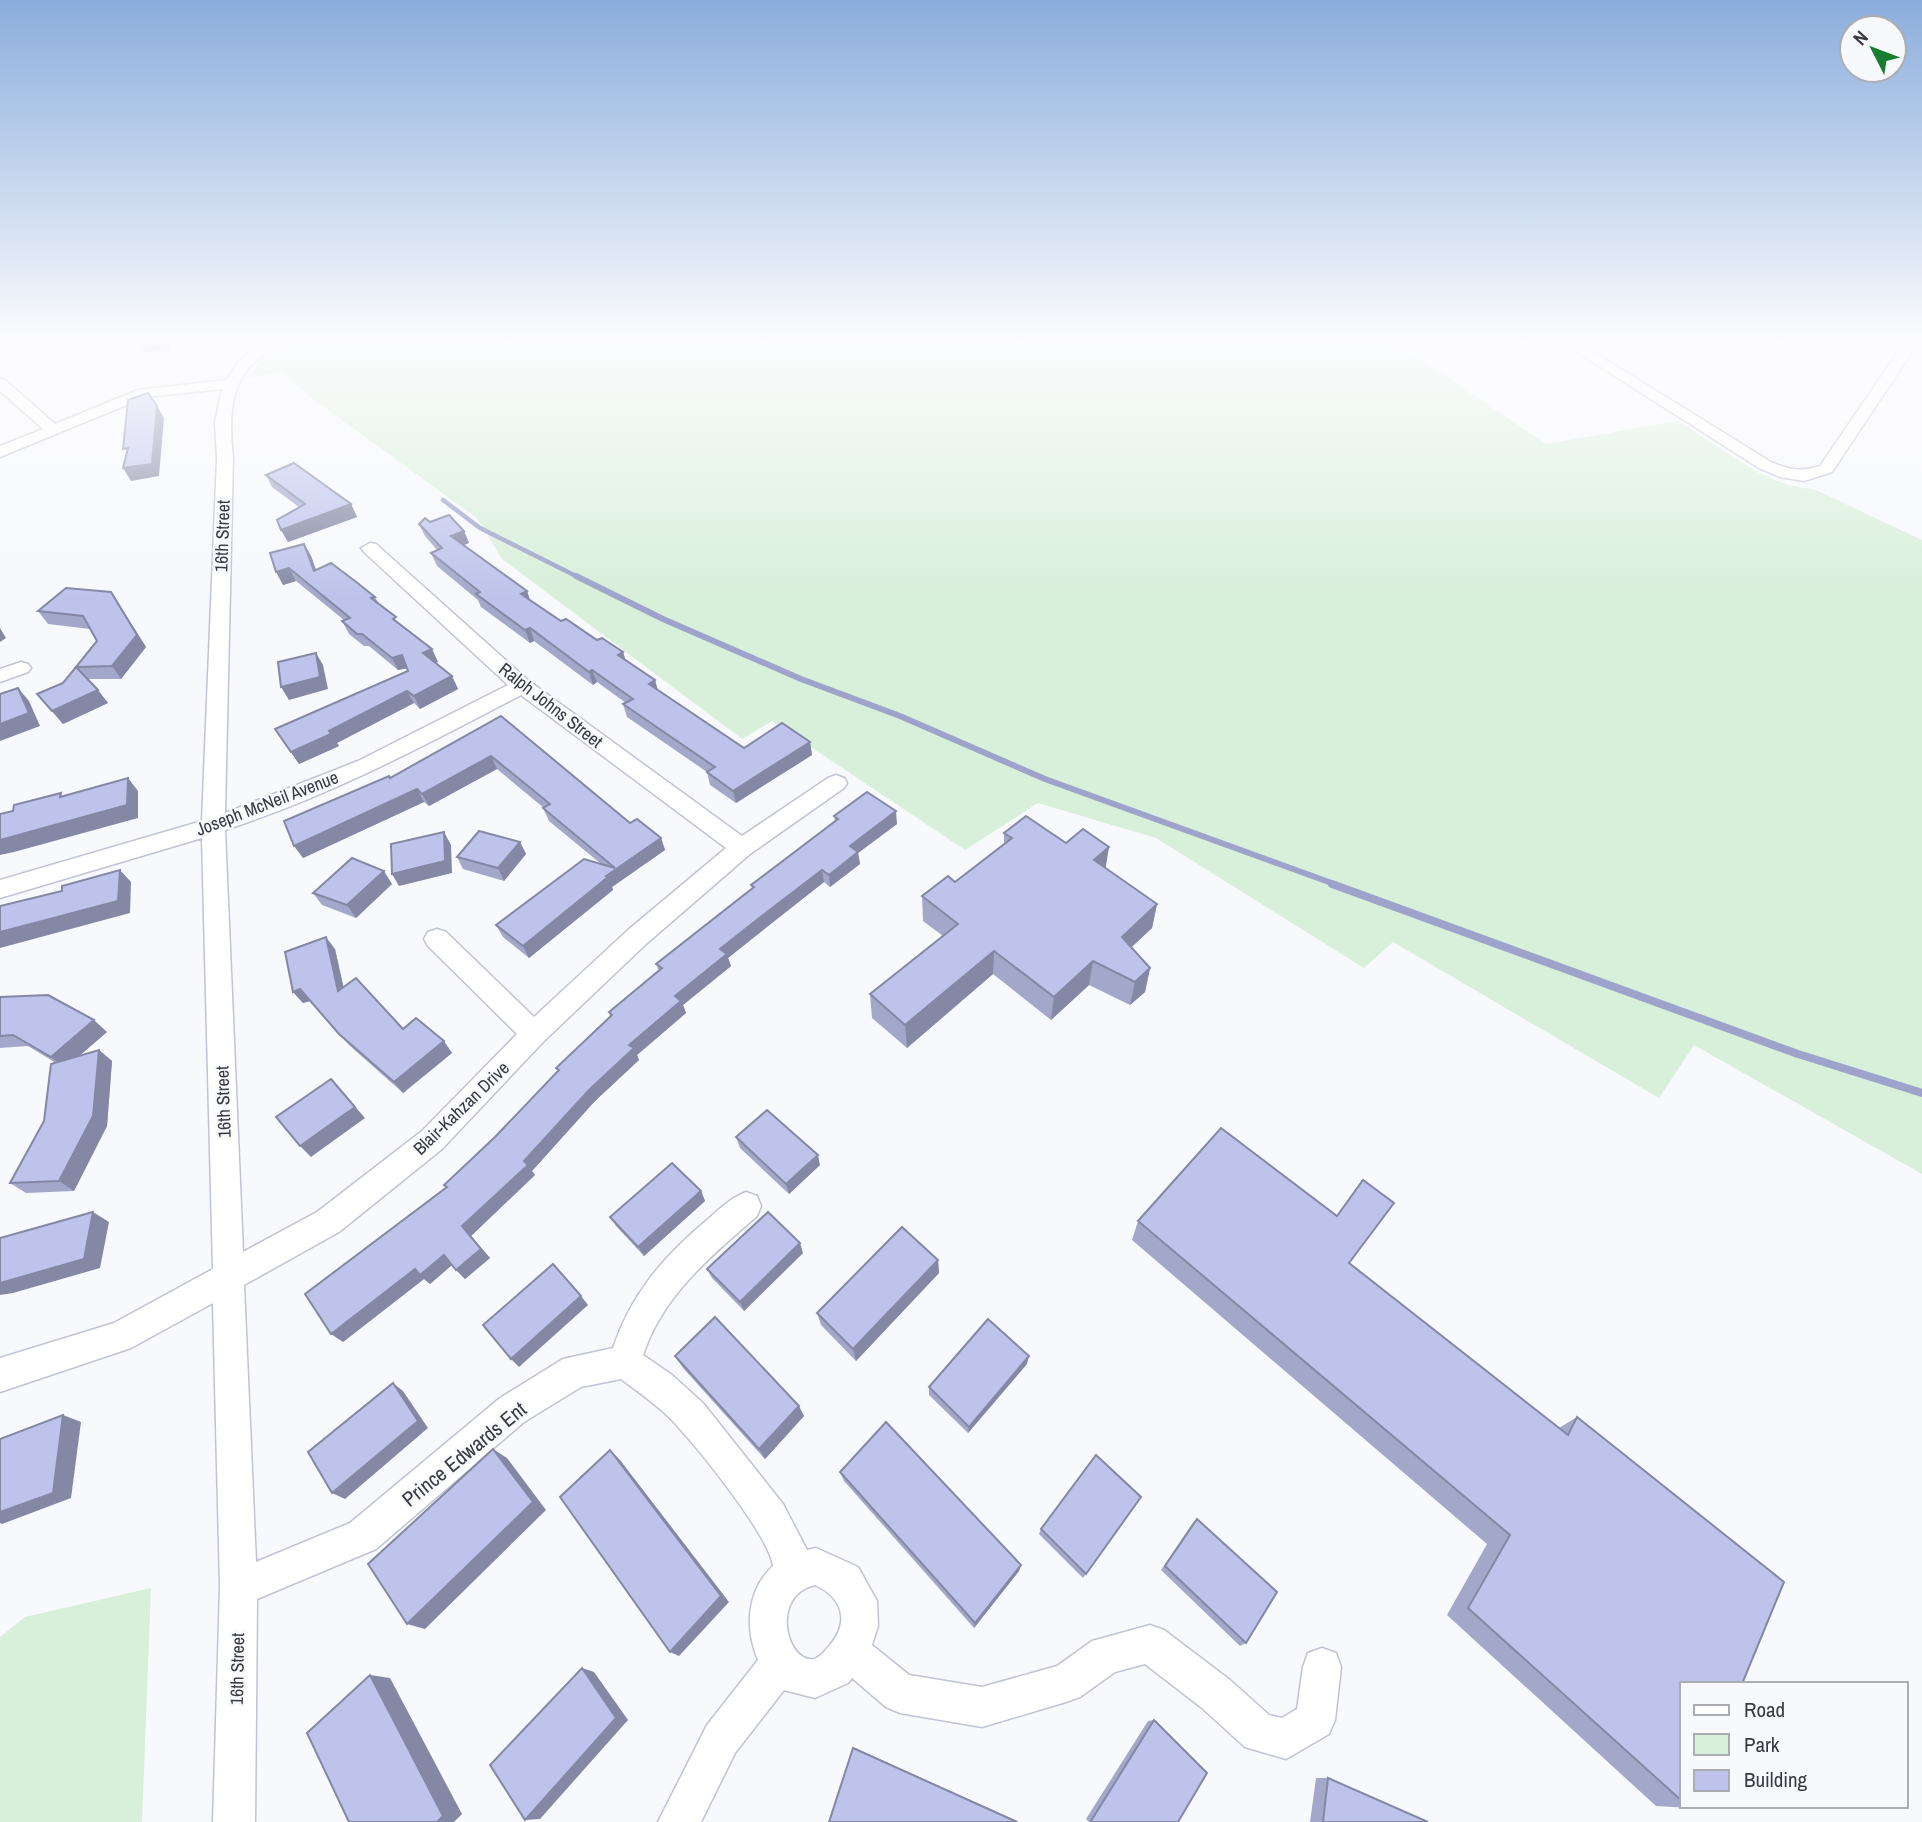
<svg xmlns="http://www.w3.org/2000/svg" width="1922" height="1822" viewBox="0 0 1922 1822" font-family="'Archivo Narrow',sans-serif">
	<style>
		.green { fill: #d8efd9 }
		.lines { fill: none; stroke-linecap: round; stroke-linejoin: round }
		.stream-far2 { stroke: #9da3ca; stroke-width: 4.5 }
		.stream-far1 { stroke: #9da3ca; stroke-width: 6 }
		.stream { stroke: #9da3ca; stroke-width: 8 }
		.minor-casing { stroke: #c0c3d6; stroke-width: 3 }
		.minor { fill: #fff; fill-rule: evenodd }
		.wall { fill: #a3a8ca }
		.shaded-wall { fill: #8488a4 }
		.building { fill: #bdc3eb; stroke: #8488a4; stroke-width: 2 }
		.labels { text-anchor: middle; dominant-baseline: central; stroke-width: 5; stroke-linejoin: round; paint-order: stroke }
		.street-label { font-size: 18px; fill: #393a42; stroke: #f8f9fd }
		.near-street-label { font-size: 21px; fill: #393a42; stroke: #f8f9fd }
	</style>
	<rect width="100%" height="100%" fill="#f8f9fd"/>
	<g class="green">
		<path d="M 285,343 L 1396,343 L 1546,444 L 1678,421 L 1755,471 L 1787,485 L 1816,490 L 1922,540 L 1922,1174 L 1694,1045 L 1659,1098 L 1393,942 L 1364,968 L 1156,838 L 1038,803 L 965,850 L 772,721 L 742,739 L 502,559 L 477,518 L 310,397 L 283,371 L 246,379 L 259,363 Z"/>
		<path d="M 151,1588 L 142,1822 L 0,1822 L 0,1637 L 25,1617 Z"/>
	</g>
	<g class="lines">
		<path class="stream-far2" d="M 443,500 L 480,528 L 580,578"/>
		<path class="stream-far1" d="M 576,576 L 663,619 L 801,679 L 900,716 L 1045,779 L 1337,885"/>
		<path class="stream" d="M 1332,884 L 1798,1054 L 1922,1093"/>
		<defs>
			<g id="minor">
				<path d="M 261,343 L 276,343 C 268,353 256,359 248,369 C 228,394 230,428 233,458 L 225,813 L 358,761 L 508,685 L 364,552 L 361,548 L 370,543 L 376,544 L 529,681 L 742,836 L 828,778 L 836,775 L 844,778 L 847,783 L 844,788 L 750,854 L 646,944 L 543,1042 L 442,1149 L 339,1232 L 244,1285 L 256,1562 L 350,1523 L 500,1398 L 563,1359 L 613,1348 C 631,1294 664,1256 707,1220 C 719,1209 731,1198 746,1192 L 757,1196 L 761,1206 L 757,1216 C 711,1256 663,1295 643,1355 L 672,1375 L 703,1403 L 783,1504 L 807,1550 L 816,1548 L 858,1567 L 877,1601 L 878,1626 L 872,1645 L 909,1675 L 982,1687 L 1057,1666 L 1092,1641 L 1150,1625 L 1164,1630 L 1230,1680 L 1269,1715 L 1282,1718 L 1297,1709 L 1303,1667 L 1308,1653 L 1322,1648 L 1336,1653 L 1341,1667 L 1335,1720 L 1329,1734 L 1286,1759 L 1245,1747 L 1202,1708 L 1145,1664 L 1115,1672 L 1080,1697 L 1066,1702 L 982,1727 L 900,1713 L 886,1707 L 852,1678 L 848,1683 L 815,1698 L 784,1690 L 735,1753 L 701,1822 L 658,1822 L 707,1725 L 758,1660 C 745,1629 746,1591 773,1566 C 769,1536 702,1453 679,1428 C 663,1409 641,1394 621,1379 L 581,1387 L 524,1422 L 376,1549 L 257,1599 L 255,1822 L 213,1822 L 220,1587 L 213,1303 L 131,1348 L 0,1392 L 0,1358 L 114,1323 L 213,1269 L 202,838 L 0,898 L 0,880 L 202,821 L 217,458 L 215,423 L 222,389 L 146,397 L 0,457 L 0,446 L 43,429 L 0,391 L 0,379 L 5,380 L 55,424 L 138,390 L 226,380 L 238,363 ZM 521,695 L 726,848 L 628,930 L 534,1017 L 446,932 L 437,929 L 428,932 L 424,939 L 428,946 L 517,1034 L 422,1131 L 317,1212 L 243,1252 L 225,830 C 329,796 424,746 521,695 ZM 815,1585 C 841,1597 851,1620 830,1645 C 826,1649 821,1657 814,1659 C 786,1663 770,1595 815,1585 Z"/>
				<path d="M 1563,343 L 1579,343 L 1771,462 C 1790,470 1800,472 1820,466 L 1904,343 L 1918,343 L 1832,472 L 1804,481 L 1780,477 L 1759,468 Z"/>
				<path d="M 21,662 L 28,664 L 31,668 L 28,672 L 0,682 L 0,669 Z"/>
			</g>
		</defs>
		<use href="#minor" class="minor-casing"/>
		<use href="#minor" class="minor"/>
	</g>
	<g class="wall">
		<path d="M 32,343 L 54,343 L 51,345 Z"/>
		<path d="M 266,475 L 351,504 L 357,517 L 288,542 L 281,530 L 299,507 L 272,487 Z"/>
		<path d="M 430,522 L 464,531 L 469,543 L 464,545 L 527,591 L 530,600 L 561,621 L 623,652 L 625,660 L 655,680 L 658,690 L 744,748 L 810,742 L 812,755 L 736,803 L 710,785 L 707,772 L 627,717 L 623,704 L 626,703 L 597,682 L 593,685 L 534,641 L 530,643 L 481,607 L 478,600 L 437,566 L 431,553 L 437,550 L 425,536 L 419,524 Z"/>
		<path d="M 304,544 L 311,556 L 316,570 L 375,597 L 379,604 L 438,662 L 435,663 L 452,676 L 458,689 L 420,709 L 414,703 L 337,743 L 339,746 L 299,764 L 275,729 L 408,671 L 407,668 L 398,670 L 369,646 L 364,646 L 349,634 L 342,621 L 344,620 L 296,581 L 283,585 L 270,553 Z"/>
		<path d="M 111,592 L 146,647 L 121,679 L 88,679 L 108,703 L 63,724 L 37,694 L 63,683 L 97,641 L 90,629 L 48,624 L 38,611 Z"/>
		<path d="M 501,716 L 630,823 L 661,838 L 665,850 L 612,887 L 613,890 L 529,958 L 503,937 L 496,925 L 600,863 L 549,821 L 543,808 L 544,808 L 497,769 L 429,806 L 424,802 L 303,858 L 390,778 Z"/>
		<path d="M 834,816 L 897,824 L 858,853 L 860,864 L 830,887 L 824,882 L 770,924 L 728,958 L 731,966 L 683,1005 L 686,1013 L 637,1055 L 639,1060 L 595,1101 L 532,1171 L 535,1175 L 471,1236 L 490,1258 L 465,1279 L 452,1265 L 430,1284 L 424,1279 L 343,1342 L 446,1188 L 558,1071 L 556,1068 L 610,1016 L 609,1012 L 659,971 L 656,964 L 752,888 L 751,885 L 835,821 Z"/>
		<path d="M 1004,833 L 1106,868 L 1157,904 L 1152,928 L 1131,947 L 1150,968 L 1145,992 L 1130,1005 L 1089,985 L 1051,1020 L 993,974 L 907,1048 L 872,1018 L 870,994 L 943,936 L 923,921 L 922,896 L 955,882 L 1004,844 Z"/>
		<path d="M 520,842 L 526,854 L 504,881 L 463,869 L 457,857 Z"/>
		<path d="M 392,884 L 356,918 L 322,905 L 313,893 Z"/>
		<path d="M 335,949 L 343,987 L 403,1029 L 452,1053 L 403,1093 L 349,1045 L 310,1001 L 303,1003 L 293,992 Z"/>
		<path d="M 0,997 L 107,1032 L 79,1056 L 99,1050 L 112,1061 L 107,1126 L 74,1191 L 26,1193 L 10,1183 L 44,1121 L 56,1063 L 28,1046 L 0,1048 Z"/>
		<path d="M 736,1137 L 820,1165 L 789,1194 L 740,1148 Z"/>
		<path d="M 701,1191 L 705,1201 L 644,1256 L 616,1226 L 610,1217 Z"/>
		<path d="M 1138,1221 L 1349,1263 L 1559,1428 L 1577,1417 L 1682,1684 L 1682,1806 L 1691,1806 L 1690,1808 L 1656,1806 L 1447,1615 L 1487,1544 L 1132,1240 Z"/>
		<path d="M 803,1253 L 744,1311 L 712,1278 L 707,1269 Z"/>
		<path d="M 938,1260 L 939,1273 L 856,1361 L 821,1325 L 817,1313 Z"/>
		<path d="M 675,1356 L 804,1416 L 765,1459 L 683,1368 Z"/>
		<path d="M 1027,1364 L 968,1433 L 929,1395 L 929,1387 Z"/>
		<path d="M 840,1472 L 1021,1565 L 1019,1571 L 974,1628 L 844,1481 Z"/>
		<path d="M 1141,1497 L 1083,1578 L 1039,1534 L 1041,1529 Z"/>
		<path d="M 1197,1519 L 1246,1643 L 1240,1646 L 1161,1570 L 1192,1524 Z"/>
		<path d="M 1154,1720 L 1178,1822 L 1089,1822 L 1086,1819 L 1148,1721 Z"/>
		<path d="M 1316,1778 L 1328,1778 L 1428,1822 L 1310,1822 Z"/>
	</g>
	<g class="shaded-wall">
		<path d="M 139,343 L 171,343 L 170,349 L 146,353 Z"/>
		<path d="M 157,406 L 164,418 L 159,476 L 131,481 L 123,468 Z"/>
		<path d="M 351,504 L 357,517 L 288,542 L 281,530 Z"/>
		<path d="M 464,531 L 469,543 L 456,548 L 451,536 Z"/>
		<path d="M 304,544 L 311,556 L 321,584 L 314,571 Z"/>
		<path d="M 289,568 L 296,581 L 283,585 L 276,572 Z"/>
		<path d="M 527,591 L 531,604 L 521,594 Z"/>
		<path d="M 111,592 L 146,647 L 121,679 L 112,666 Z"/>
		<path d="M 0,628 L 6,638 L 0,642 Z"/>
		<path d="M 530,628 L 534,641 L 530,643 L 525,630 Z"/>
		<path d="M 432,649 L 438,662 L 429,666 L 423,653 Z"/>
		<path d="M 623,652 L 627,665 L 618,655 Z"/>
		<path d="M 316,653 L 323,665 L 328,689 L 289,700 L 281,687 Z"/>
		<path d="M 402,655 L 409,668 L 398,670 L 392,658 Z"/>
		<path d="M 592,670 L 597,682 L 593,685 L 589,672 Z"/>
		<path d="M 452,676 L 458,689 L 420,709 L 414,696 Z"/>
		<path d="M 655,680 L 658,693 L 649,684 Z"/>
		<path d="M 18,688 L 29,701 L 40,726 L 0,741 L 0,724 Z"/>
		<path d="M 98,690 L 108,703 L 63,724 L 52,711 Z"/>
		<path d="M 407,691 L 414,703 L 337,743 L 339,746 L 299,764 L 291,752 Z"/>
		<path d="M 810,742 L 812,755 L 736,803 L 733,791 Z"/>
		<path d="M 491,756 L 497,769 L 429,806 L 422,794 Z"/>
		<path d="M 128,778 L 138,791 L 138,818 L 14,852 L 0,855 L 0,840 Z"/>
		<path d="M 417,789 L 424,802 L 303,858 L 294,846 Z"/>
		<path d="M 896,811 L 897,824 L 858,853 L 860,864 L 830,887 L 829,875 L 850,846 Z"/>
		<path d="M 444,832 L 451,845 L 452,873 L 399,886 L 392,874 Z"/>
		<path d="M 661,838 L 665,850 L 612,887 L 613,890 L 529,958 L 523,946 L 606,876 Z"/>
		<path d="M 520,842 L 526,854 L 504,881 L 498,868 Z"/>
		<path d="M 1109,847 L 1105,872 L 1094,860 Z"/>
		<path d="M 120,870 L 131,882 L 130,913 L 0,948 L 0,932 Z"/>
		<path d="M 822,870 L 824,882 L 728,958 L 731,966 L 683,1005 L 686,1013 L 637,1055 L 639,1060 L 595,1101 L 532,1171 L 535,1175 L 471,1236 L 490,1258 L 465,1279 L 456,1270 L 462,1226 L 524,1161 L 675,996 L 720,949 Z"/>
		<path d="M 384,871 L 392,884 L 356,918 L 347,905 Z"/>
		<path d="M 1157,904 L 1152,928 L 1117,961 L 1122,937 Z"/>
		<path d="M 326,937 L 335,949 L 347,1002 L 338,991 Z"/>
		<path d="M 994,951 L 993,974 L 907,1048 L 905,1025 Z"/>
		<path d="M 1093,961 L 1089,985 L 1051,1020 L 1054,997 Z"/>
		<path d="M 1150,968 L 1145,992 L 1130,1005 L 1135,982 Z"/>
		<path d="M 300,989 L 310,1001 L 303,1003 L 293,992 Z"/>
		<path d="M 94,1020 L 107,1032 L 65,1068 L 51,1057 Z"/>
		<path d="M 444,1041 L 452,1053 L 403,1093 L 394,1082 Z"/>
		<path d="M 99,1050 L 112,1061 L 107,1126 L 74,1191 L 59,1181 Z"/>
		<path d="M 331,1079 L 365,1118 L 311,1157 L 300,1146 Z"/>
		<path d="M 818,1155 L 820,1165 L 789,1194 L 786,1184 Z"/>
		<path d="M 701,1191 L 705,1201 L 644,1256 L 638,1247 Z"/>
		<path d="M 93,1212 L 109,1222 L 100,1268 L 13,1293 L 0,1295 L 0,1283 Z"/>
		<path d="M 800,1243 L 803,1253 L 744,1311 L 740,1302 Z"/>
		<path d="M 444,1255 L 453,1264 L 430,1284 L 424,1279 L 343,1342 L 331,1334 L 415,1269 Z"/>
		<path d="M 938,1260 L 939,1273 L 856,1361 L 853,1349 Z"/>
		<path d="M 581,1296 L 588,1305 L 519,1367 L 511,1359 Z"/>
		<path d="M 1029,1356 L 1027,1364 L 968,1433 L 969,1427 Z"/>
		<path d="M 393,1383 L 403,1391 L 428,1428 L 345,1499 L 332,1493 Z"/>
		<path d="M 799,1406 L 804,1416 L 765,1459 L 759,1449 Z"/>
		<path d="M 63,1415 L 81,1422 L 71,1498 L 2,1524 L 0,1523 L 0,1512 Z"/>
		<path d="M 493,1449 L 507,1458 L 546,1510 L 425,1629 L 407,1624 Z"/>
		<path d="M 610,1450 L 620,1460 L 729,1602 L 679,1656 L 670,1652 Z"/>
		<path d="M 1021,1565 L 1019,1571 L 974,1628 L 975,1623 Z"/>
		<path d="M 582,1668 L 594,1672 L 628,1720 L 540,1819 L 525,1820 Z"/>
		<path d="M 370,1675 L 390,1678 L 462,1814 L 454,1822 L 437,1822 Z"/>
		<path d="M 853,1748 L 857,1749 L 1019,1822 L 1017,1822 Z"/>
	</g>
	<g class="building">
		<path d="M 148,393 L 157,406 L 152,464 L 123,468 L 128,448 L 123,449 L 128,400 Z"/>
		<path d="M 294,463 L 351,504 L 281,530 L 277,520 L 305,504 L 266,475 Z"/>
		<path d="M 449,515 L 464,531 L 451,536 L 527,591 L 521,594 L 561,621 L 566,619 L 597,640 L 602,638 L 623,652 L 618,655 L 655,680 L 649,684 L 744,748 L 782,723 L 810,742 L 733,791 L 707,772 L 715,767 L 623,704 L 633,699 L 592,670 L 589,672 L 530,628 L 525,630 L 476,594 L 480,592 L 431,553 L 442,548 L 419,524 L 425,518 L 430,522 Z"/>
		<path d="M 304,544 L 314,571 L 331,563 L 355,581 L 375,597 L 371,598 L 396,617 L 393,619 L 432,649 L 423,653 L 452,676 L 414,696 L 407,691 L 329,731 L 331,734 L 291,752 L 275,729 L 408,671 L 402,655 L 392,658 L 362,634 L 357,634 L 342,621 L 350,618 L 289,568 L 276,572 L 270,553 Z"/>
		<path d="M 66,588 L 111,592 L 137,635 L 112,666 L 76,667 L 97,641 L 83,616 L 38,611 Z"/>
		<path d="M 316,653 L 320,677 L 281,687 L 278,662 Z"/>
		<path d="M 76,667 L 98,690 L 52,711 L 37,694 L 63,683 Z"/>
		<path d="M 18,688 L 29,713 L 0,724 L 0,694 Z"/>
		<path d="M 501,716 L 630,823 L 637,819 L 661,838 L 606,876 L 608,877 L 523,946 L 496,925 L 584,859 L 615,868 L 543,808 L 550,804 L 491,756 L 422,794 L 417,789 L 294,846 L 284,821 L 389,776 L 390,778 Z"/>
		<path d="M 128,778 L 127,805 L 0,840 L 0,814 L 13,811 L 14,805 L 61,793 L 60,797 Z"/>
		<path d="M 867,792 L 896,811 L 850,846 L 858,852 L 829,875 L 822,870 L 767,912 L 720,949 L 727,954 L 675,996 L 681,1001 L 629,1045 L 634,1048 L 589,1090 L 524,1161 L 528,1165 L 462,1226 L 481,1249 L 456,1270 L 444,1255 L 420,1275 L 415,1269 L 331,1334 L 305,1294 L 447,1187 L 444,1185 L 495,1137 L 559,1070 L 556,1068 L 612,1015 L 609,1012 L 662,968 L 656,964 L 754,887 L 751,885 L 838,819 L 834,816 Z"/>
		<path d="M 1026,816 L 1066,843 L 1083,829 L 1109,847 L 1094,860 L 1157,904 L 1122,937 L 1150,968 L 1135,982 L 1093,961 L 1054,997 L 994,951 L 905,1025 L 870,994 L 958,924 L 922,896 L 948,876 L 955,882 L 1012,838 L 1004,833 Z"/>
		<path d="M 479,831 L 520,842 L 498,868 L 457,857 Z"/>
		<path d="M 444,832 L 445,861 L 392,874 L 391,844 Z"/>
		<path d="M 352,858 L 384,871 L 347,905 L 313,893 Z"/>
		<path d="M 120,870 L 118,901 L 0,932 L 0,906 L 62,891 L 62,886 Z"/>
		<path d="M 326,937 L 338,991 L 356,978 L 403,1029 L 416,1018 L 444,1041 L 394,1082 L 339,1034 L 300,989 L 293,992 L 285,952 Z"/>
		<path d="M 48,995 L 94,1020 L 51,1057 L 13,1035 L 0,1036 L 0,997 Z"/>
		<path d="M 99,1050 L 93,1116 L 59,1181 L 10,1183 L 44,1121 L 51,1064 Z"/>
		<path d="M 331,1079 L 355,1107 L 300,1146 L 276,1117 Z"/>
		<path d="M 767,1110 L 818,1155 L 786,1184 L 736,1137 Z"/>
		<path d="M 1221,1128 L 1337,1216 L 1363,1180 L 1394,1203 L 1349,1263 L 1568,1435 L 1577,1417 L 1784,1582 L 1742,1684 L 1682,1684 L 1682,1801 L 1468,1608 L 1510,1535 L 1138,1221 Z"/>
		<path d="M 672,1163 L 701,1191 L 638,1247 L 610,1217 Z"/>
		<path d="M 93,1212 L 84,1259 L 0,1283 L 0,1238 Z"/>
		<path d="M 768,1212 L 800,1243 L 740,1302 L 707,1269 Z"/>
		<path d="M 902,1227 L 938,1260 L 853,1349 L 817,1313 Z"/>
		<path d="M 553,1264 L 581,1296 L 511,1359 L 483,1325 Z"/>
		<path d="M 715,1317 L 799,1406 L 759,1449 L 675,1356 Z"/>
		<path d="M 988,1319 L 1029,1356 L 969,1427 L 929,1387 Z"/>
		<path d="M 393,1383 L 418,1421 L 332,1493 L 308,1452 Z"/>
		<path d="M 63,1415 L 53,1493 L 0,1512 L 0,1439 Z"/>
		<path d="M 886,1422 L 1021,1565 L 975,1623 L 840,1472 Z"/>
		<path d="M 493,1449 L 533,1502 L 407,1624 L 368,1564 Z"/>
		<path d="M 610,1450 L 721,1596 L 670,1652 L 560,1497 Z"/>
		<path d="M 1096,1455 L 1141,1497 L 1086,1574 L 1041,1529 Z"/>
		<path d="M 1197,1519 L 1277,1592 L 1246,1643 L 1165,1566 Z"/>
		<path d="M 582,1668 L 616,1718 L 525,1820 L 490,1765 Z"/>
		<path d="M 370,1675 L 443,1816 L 437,1822 L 349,1822 L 307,1733 Z"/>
		<path d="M 1154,1720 L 1207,1773 L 1178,1822 L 1092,1822 L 1091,1821 Z"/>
		<path d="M 853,1748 L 1017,1822 L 829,1822 Z"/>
		<path d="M 1328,1778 L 1428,1822 L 1323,1822 Z"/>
	</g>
	<linearGradient id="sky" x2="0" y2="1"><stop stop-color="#8aaddc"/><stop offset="0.57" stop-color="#fcfcfe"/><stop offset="1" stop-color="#fcfcfe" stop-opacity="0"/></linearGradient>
	<rect width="1922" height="598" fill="url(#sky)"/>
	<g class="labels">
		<g class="street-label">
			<text transform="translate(222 536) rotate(-88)">16th Street</text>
			<text transform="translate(551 705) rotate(38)">Ralph Johns Street</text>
			<text transform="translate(267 803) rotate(-21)">Joseph McNeil Avenue</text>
			<text transform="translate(223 1102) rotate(-92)">16th Street</text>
			<text transform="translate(461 1108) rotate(-44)">Blair-Kahzan Drive</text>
			<text transform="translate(237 1669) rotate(-89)">16th Street</text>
		</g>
		<g class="near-street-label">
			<text transform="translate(464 1454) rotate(-39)">Prince Edwards Ent</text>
		</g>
	</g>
	<rect x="1680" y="1682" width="228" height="126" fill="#f8f9fd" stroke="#acadb2" stroke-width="2"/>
	<rect x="1694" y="1705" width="35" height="10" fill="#ffffff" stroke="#acadb2" stroke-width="2"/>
	<text x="1744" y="1717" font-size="21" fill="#393a42">Road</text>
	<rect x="1694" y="1734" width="35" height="21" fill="#d8efd9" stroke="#acadb2" stroke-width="2"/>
	<text x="1744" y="1752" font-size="21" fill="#393a42">Park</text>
	<rect x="1694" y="1770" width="35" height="21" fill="#bdc3eb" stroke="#acadb2" stroke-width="2"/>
	<text x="1744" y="1787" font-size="21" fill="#393a42">Building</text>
	<g transform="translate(1873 49) rotate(312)"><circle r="33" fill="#f8f9fd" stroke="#acadb2" stroke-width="2"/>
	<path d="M0-5L12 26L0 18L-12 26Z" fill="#197d30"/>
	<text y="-10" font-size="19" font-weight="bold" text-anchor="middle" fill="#393a42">N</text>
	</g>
</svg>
